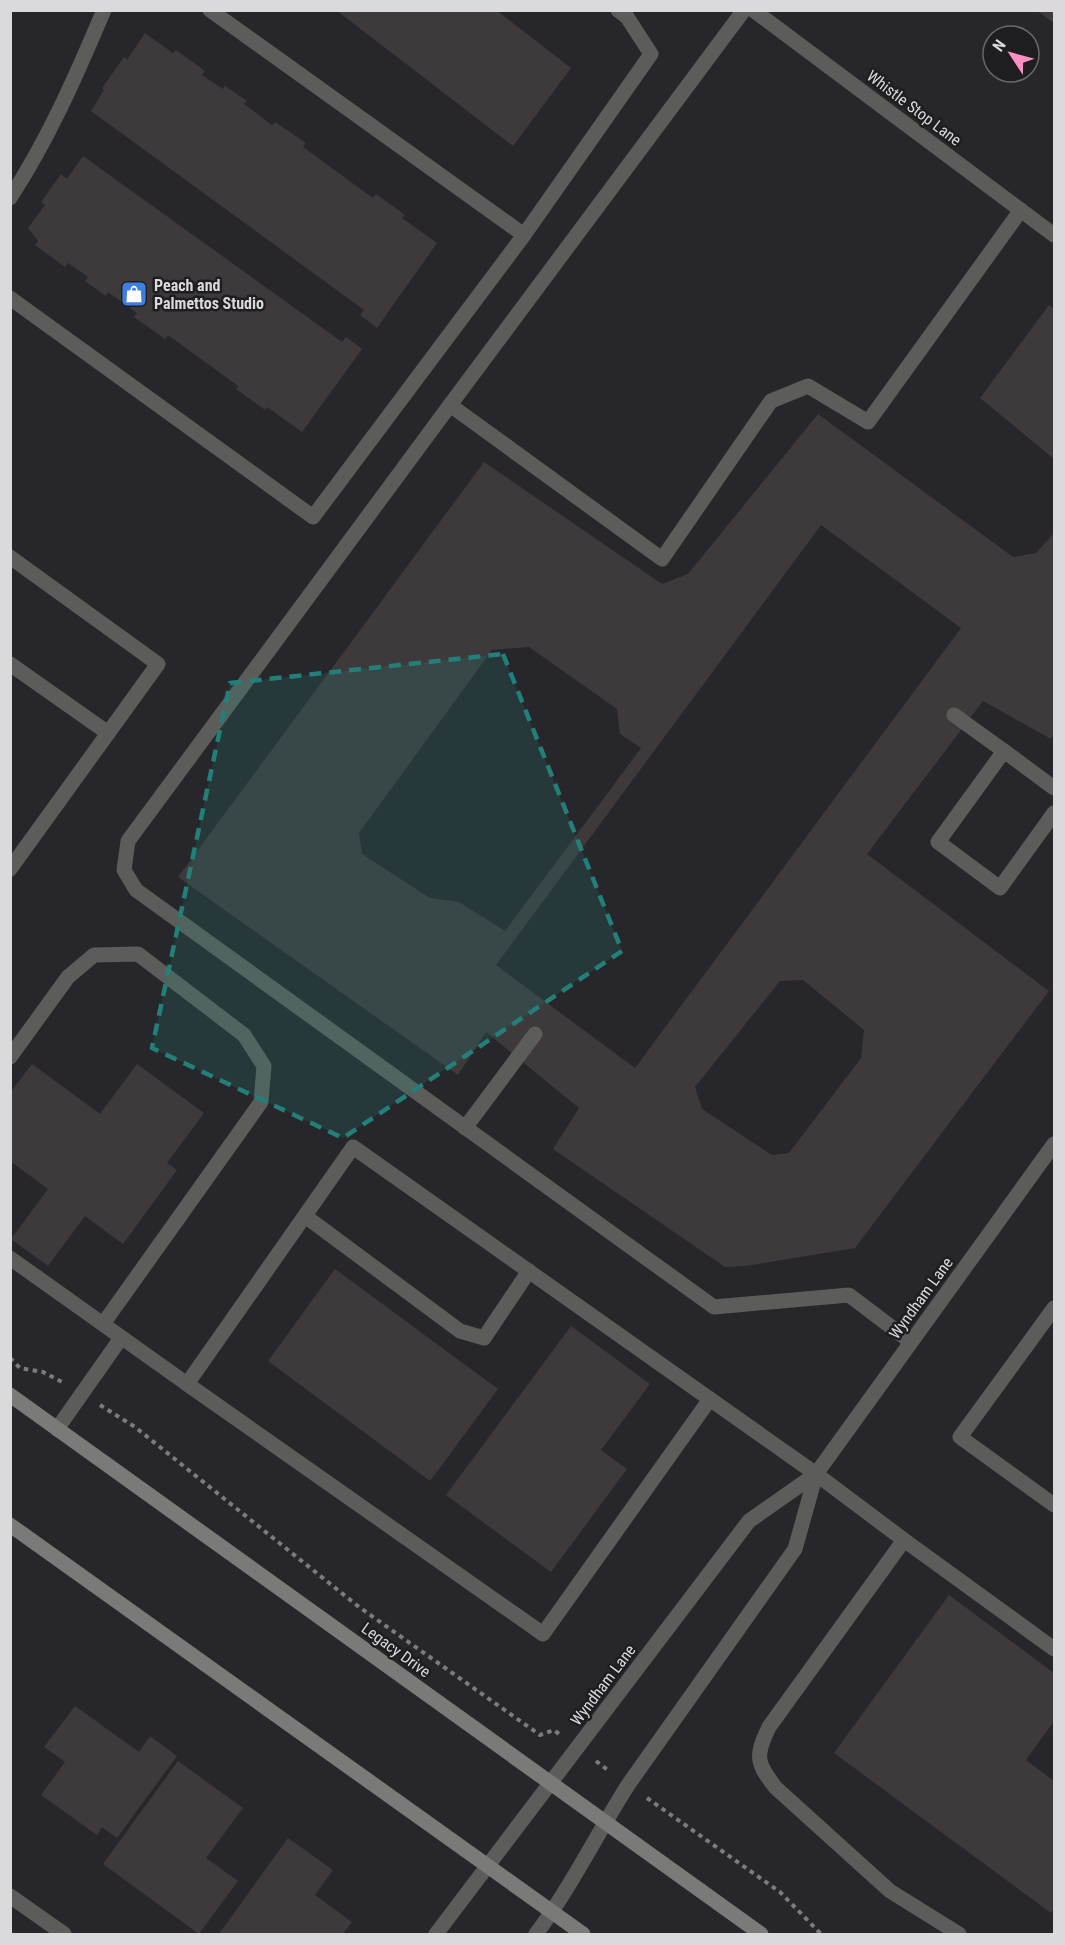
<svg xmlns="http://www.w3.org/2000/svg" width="1065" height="1945" viewBox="0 0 1065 1945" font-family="'Roboto Condensed',sans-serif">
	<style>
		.building { fill: #3e3a3c; fill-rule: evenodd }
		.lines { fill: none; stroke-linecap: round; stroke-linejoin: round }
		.path { stroke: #7c7b7f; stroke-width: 4; stroke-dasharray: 4.5 4.5; stroke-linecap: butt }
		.service { stroke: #5c5d5b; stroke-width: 15 }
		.minor { stroke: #5c5d5b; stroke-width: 15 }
		.secondary { stroke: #7a7b78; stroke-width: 15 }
		.marked { fill: #238079; fill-opacity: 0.2; stroke: #238079; stroke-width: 4.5; stroke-dasharray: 12 8; stroke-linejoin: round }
		.labels { text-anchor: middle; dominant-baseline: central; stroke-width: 5; stroke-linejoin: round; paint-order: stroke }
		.street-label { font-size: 16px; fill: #dad9dc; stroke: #1e1d20 }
		.poi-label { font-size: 16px; font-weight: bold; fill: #dad9dc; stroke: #1e1d20; text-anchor: start }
	</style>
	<rect width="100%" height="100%" fill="#27262a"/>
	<g class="building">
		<path d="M 336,10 L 496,10 L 571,68 L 513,146 Z"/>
		<path d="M 1036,10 L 1054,10 L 1054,23 Z"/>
		<path d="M 145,33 L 173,53 L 176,50 L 205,71 L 202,75 L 223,89 L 225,86 L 247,101 L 244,104 L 272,125 L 275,122 L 306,143 L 303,147 L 373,198 L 376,194 L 405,215 L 402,218 L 437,243 L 377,328 L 360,315 L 364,310 L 91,111 L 104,90 L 102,88 L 124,57 L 127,60 Z"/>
		<path d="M 83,156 L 342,342 L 346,337 L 362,349 L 302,432 L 267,407 L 265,410 L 236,389 L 238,386 L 168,335 L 165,339 L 134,317 L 137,313 L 108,292 L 106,296 L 85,281 L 88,277 L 68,263 L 65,267 L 35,245 L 38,241 L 28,228 L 45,205 L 41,202 L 61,174 L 67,179 Z"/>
		<path d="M 1049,305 L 1054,309 L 1054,459 L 980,398 Z"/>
		<path d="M 818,414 L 1013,557 L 1036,553 L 1054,533 L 1054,733 L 1051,739 L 983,701 L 867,854 L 1049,991 L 855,1248 L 745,1266 L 725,1267 L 553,1149 L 579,1108 L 486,1032 L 458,1075 L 178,877 L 484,462 L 662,584 L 688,574 ZM 821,525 L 961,628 L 635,1068 L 496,965 ZM 529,647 L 617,709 L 620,734 L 641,748 L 505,931 L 459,902 L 430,898 L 362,854 L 359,833 L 492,650 ZM 803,980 L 864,1030 L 861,1058 L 789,1153 L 772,1155 L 702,1109 L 695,1087 L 780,981 Z"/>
		<path d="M 32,1064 L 100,1114 L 137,1064 L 204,1113 L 167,1163 L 177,1170 L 123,1244 L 85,1216 L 48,1266 L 11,1239 L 48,1189 L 10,1161 L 10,1093 Z"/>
		<path d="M 335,1269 L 498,1389 L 430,1481 L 268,1361 Z"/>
		<path d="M 571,1326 L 650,1384 L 601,1450 L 627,1469 L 551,1572 L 446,1495 Z"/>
		<path d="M 949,1595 L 1054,1673 L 1054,1721 L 1026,1760 L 1054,1781 L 1054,1909 L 1051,1913 L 834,1753 Z"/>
		<path d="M 75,1706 L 139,1752 L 150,1736 L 177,1756 L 117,1838 L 102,1827 L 97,1835 L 41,1795 L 65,1762 L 44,1747 Z"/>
		<path d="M 178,1761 L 243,1808 L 206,1858 L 238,1881 L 199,1934 L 103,1864 Z"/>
		<path d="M 288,1838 L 333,1870 L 315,1895 L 352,1922 L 343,1934 L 219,1934 Z"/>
	</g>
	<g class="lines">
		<g class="path">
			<path d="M 10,1358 L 20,1368 L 43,1372 L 62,1382"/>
			<path d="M 100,1405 L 135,1427 L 359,1607 L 540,1735 L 554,1730 L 559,1734"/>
			<path d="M 596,1761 L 609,1771"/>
			<path d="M 647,1798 L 780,1892 L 821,1934"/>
		</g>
		<g class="service">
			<path d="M 744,10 L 450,405 L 662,559 L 771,401 L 808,386 L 868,422 L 1021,210"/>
			<path d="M 10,198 C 49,138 76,76 104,10"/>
			<path d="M 524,235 L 651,54 L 627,17 L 618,10"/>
			<path d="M 10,298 L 313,517 L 524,235 L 210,10"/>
			<path d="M 450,405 L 128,841 L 124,870 L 136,890 L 714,1307 L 849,1295 L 911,1342"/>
			<path d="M 10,557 L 158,664 L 10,869"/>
			<path d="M 10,664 L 108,733"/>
			<path d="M 954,715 L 1004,751"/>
			<path d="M 1054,788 L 1004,751 L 938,842 L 1000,888 L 1054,813"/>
			<path d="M 10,1057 L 68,977 L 94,955 L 138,954 L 244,1035 L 264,1066 L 261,1102 L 103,1324"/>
			<path d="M 465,1128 L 535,1034"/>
			<path d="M 305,1216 L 460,1331 L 484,1338 L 529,1271"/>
			<path d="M 10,1258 L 187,1384 L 353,1147 L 816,1474 L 904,1540 L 769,1727 C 755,1756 756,1763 776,1788 L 890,1891 L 959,1934"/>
			<path d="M 1054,1308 L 960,1437 L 1054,1505"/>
			<path d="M 187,1384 L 543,1634 L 710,1399"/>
			<path d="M 57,1429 L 121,1338"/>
			<path d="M 904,1540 L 1054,1649"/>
		</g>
		<g class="minor">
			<path d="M 753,10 L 1054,235"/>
			<path d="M 10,1896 L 64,1934"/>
			<path d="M 436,1934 L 749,1521 L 816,1474 L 1054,1144"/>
			<path d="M 536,1934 C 571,1887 597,1834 628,1785 L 795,1549 L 816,1474"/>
		</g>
		<g class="secondary">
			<path d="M 10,1395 L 761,1934"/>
			<path d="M 10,1525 L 583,1934"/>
		</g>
	</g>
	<path class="marked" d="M 503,654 L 622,951 L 343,1138 L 152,1048 L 230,683 Z"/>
	<defs>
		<symbol id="shop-square" viewBox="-11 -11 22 22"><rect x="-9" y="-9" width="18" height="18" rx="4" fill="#3f7fe0" stroke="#1e1d20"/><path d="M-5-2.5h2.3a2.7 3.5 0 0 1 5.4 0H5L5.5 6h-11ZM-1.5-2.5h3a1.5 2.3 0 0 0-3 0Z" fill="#fff"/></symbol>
	</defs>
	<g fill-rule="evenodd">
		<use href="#shop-square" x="119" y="279" width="30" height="30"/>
	</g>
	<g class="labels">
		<g class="street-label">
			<text transform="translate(914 108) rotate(37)">Whistle Stop Lane</text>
			<text transform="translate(921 1298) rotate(-54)">Wyndham Lane</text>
			<text transform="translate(396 1650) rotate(36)">Legacy Drive</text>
			<text transform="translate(603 1685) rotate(-53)">Wyndham Lane</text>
		</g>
		<g class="poi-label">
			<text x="154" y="285">Peach and<tspan x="154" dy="18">Palmettos Studio</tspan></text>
		</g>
	</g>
	<rect width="1065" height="1945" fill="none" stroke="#dad9dc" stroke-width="24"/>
	<g transform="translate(1011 54) rotate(306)"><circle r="28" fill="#1e1d20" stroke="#69686b" stroke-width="1.5"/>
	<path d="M0-4.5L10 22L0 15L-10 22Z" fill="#fb8fc4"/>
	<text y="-9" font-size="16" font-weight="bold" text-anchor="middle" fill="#dad9dc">N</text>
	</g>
</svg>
